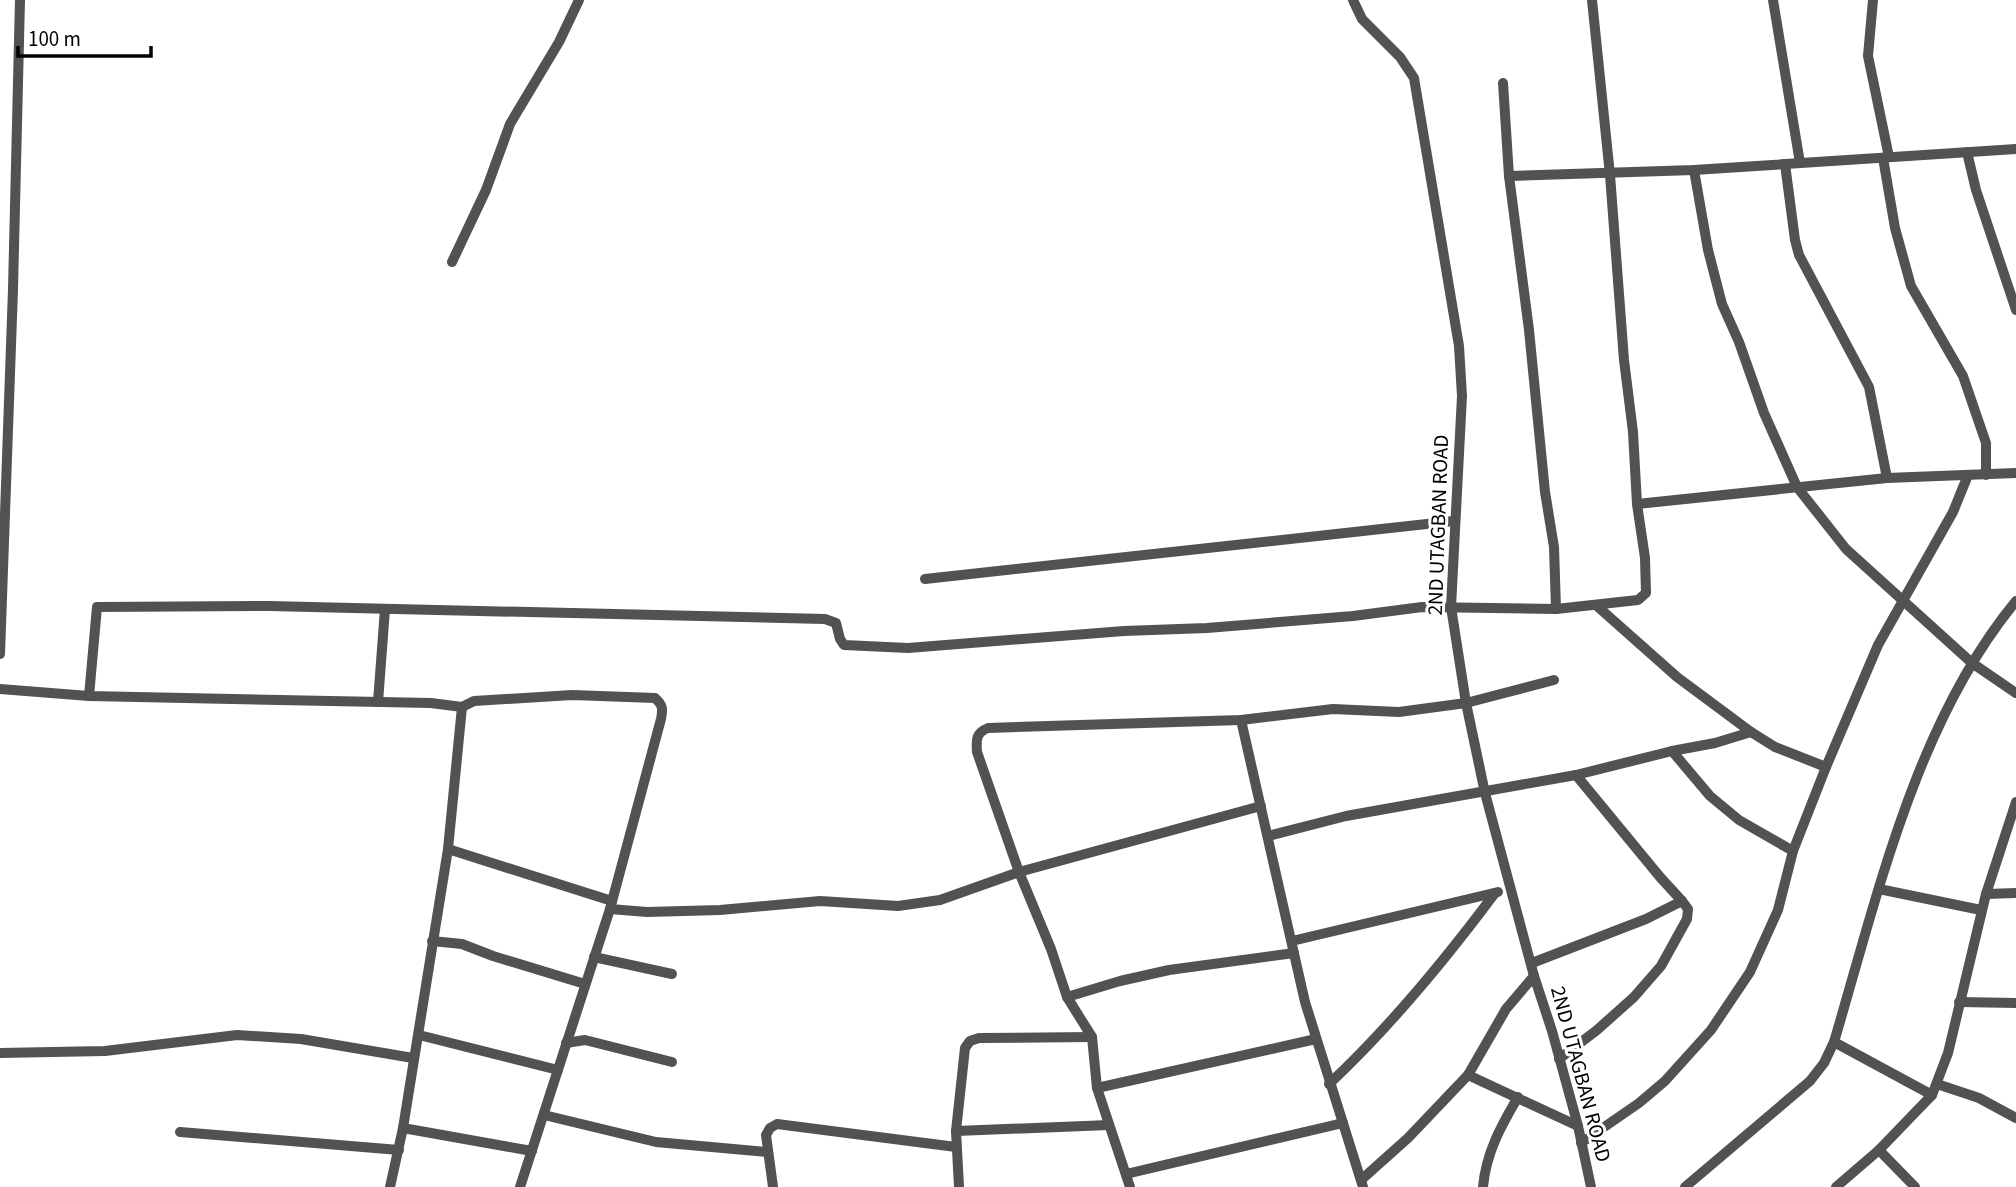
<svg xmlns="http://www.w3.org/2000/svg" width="2016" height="1187" viewBox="0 0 2016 1187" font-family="'Source Sans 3',sans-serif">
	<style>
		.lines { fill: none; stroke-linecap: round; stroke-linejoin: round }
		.minor { stroke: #525252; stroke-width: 10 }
		.labels { text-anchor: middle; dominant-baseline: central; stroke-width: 6; stroke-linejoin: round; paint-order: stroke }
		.street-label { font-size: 21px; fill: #000; stroke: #fff }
	</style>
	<rect width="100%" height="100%" fill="#fff"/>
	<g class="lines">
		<g class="minor">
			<path d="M 1353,0 L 1362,19 L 1400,57 L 1414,78 L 1459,346 L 1462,396 L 1451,607 L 1466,703 L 1485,793 L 1534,976 L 1552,1031 L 1578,1126 L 1591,1187"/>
			<path d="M 1773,0 L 1800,163"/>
			<path d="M 1873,0 L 1868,56 L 1889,157"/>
			<path d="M 1503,83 L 1509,176 L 1529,330 L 1545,492 L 1554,547 L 1556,609"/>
			<path d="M 1967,152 L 1976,190 L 2016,310"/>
			<path d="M 1883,158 L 1895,228 L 1911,286 L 1963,376 L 1986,443 L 1986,475"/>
			<path d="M 1785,164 L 1795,240 L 1799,255 L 1869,387 L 1887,478"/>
			<path d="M 1694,170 L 1708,250 L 1722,304 L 1739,342 L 1764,413 L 1797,487 L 1846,549 L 1972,663 L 2016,693"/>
			<path d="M 1509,176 L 1694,170 L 2016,149"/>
			<path d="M 452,262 L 486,190 L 510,124 L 559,42 L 579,0"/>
			<path d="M 1637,504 L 1887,478 L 2016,473"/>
			<path d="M 925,579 L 1454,521"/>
			<path d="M 0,654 L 13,289 L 20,0"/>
			<path d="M 0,689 L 89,696 L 431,703 L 462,707 L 474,701 L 572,695 L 655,698 C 663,705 663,709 661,719 L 610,909 L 520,1187"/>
			<path d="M 89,696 L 97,607 L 269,606 L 825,619 L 836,623 L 840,639 L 844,645 L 908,648 L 1124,631 L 1207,628 L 1353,616 L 1422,607 L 1556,609 L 1638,600 L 1646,593 L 1645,558 L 1637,504 L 1633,432 L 1624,360 L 1610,175 L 1592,0"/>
			<path d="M 378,702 L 385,609"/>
			<path d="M 1241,720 L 1305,1002 L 1363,1187"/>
			<path d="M 1751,732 L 1775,747 L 1826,767"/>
			<path d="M 1672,751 L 1710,796 L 1739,820 L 1793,851"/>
			<path d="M 1268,836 L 1346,816 L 1576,775 L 1672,751 L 1715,743 L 1751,732 L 1677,677 L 1597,606"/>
			<path d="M 448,849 L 612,901"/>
			<path d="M 1879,889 L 1981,910"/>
			<path d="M 1986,894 L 2016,893"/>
			<path d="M 610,909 L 647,912 L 720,910 L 820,901 L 898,906 L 940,900 L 1019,872 L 1261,806"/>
			<path d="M 432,941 L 462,944 L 493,956 L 585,984"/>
			<path d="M 1292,941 L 1498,892"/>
			<path d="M 594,957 L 672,974"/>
			<path d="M 1532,963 L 1646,919 L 1682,901 L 1660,877 L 1576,775"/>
			<path d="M 1534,976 L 1506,1009 L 1468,1075 L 1578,1126"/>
			<path d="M 1067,997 L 1120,981 L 1169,970 L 1294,953"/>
			<path d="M 1959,1002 L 2016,1003"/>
			<path d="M 419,1035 L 558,1070"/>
			<path d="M 1834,1042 L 1932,1095"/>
			<path d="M 566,1043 L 585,1040 L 672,1062"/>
			<path d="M 0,1053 L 105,1051 L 237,1035 L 301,1039 L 413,1058"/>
			<path d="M 1559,1059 L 1597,1030 L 1634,997 L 1661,966 L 1687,919 L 1688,909 L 1682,901"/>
			<path d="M 1329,1084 C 1391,1026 1445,960 1495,893"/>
			<path d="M 1937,1084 L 1979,1098 L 2016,1118"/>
			<path d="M 1097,1088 L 1316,1039"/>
			<path d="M 544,1115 L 656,1142 L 767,1152"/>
			<path d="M 403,1128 L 532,1151"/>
			<path d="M 956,1131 L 1109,1125"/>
			<path d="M 180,1132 L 399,1150"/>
			<path d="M 1581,1143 L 1639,1103 L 1665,1081 L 1711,1030 L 1750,972 L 1778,910 L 1793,851 L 1826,767 L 1878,645 L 1953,512 L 1968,475"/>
			<path d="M 1879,1150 L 1915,1187"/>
			<path d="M 1126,1174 L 1343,1123"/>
			<path d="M 1361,1180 L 1408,1138 L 1468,1075"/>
			<path d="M 390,1187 L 403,1128 L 448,849 L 462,707"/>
			<path d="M 773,1187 L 766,1135 L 770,1128 L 777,1124 L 956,1147"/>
			<path d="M 959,1187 L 956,1131 L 965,1048 L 970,1041 L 979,1038 L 1092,1037"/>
			<path d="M 1130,1187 L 1097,1088 L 1092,1037 L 1067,997 L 1051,949 L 1019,872 L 977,752 C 976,739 976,733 988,728 L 1241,720 L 1333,709 L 1399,712 L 1466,703 L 1554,680"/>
			<path d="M 1483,1187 C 1486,1153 1501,1126 1518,1097"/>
			<path d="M 1685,1187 L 1810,1081 L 1824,1063 L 1834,1042 C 1878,894 1916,722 2016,601"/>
			<path d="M 1836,1187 L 1879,1150 L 1932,1095 L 1948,1053 L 1986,894 L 2016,802"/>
		</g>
	</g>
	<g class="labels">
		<g class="street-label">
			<text transform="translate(1438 525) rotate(-88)">2ND UTAGBAN ROAD</text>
			<text transform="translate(1581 1074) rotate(75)">2ND UTAGBAN ROAD</text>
		</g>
	</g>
	<path d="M18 46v10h133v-10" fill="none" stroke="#000000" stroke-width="3.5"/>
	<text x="28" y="46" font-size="21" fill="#000000" stroke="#ffffff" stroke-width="5" paint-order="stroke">100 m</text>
</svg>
